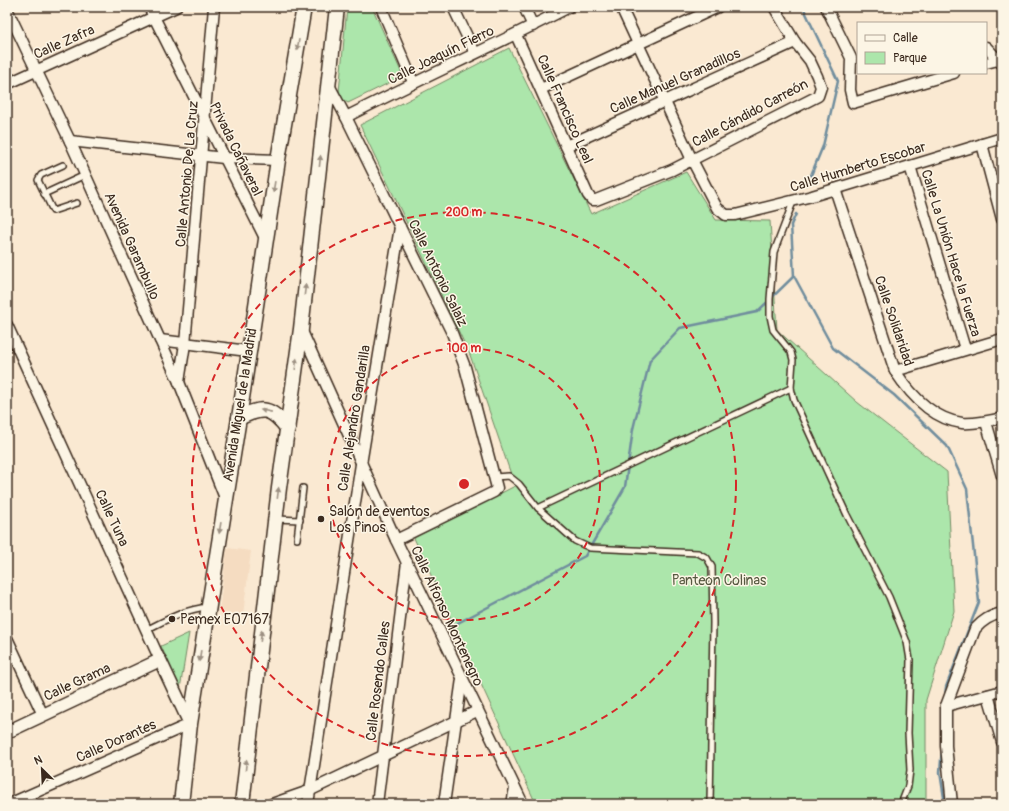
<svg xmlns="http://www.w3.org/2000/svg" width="1009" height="811" viewBox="0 0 1009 811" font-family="Pangolin,sans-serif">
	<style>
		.built { fill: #f5dcc1 }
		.green { fill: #ace6ab; stroke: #748864 }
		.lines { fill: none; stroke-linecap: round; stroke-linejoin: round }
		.stream { stroke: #6f8d9d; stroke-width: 2.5 }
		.service-casing { stroke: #3b2a1e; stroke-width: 8 }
		.minor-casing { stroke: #3b2a1e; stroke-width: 13 }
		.tertiary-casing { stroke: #3b2a1e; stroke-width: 15 }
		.secondary-casing { stroke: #3b2a1e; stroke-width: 17 }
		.service { stroke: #fcf5e5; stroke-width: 5 }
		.minor { stroke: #fcf5e5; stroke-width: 10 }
		.tertiary { stroke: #fcf5e5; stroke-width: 12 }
		.secondary { stroke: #fcf5e5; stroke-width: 14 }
		.oneway { fill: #9c9082 }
		.ring { fill: none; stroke: #d62828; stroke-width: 2; stroke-dasharray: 7 5 }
		.poi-dot { fill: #3b2a1e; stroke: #fcf5e5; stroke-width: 1.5 }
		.labels { text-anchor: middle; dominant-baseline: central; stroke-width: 3; stroke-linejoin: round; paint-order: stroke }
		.street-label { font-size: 14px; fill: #3b2a1e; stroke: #fcf5e5 }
		.poi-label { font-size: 14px; fill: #3b2a1e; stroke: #fcf5e5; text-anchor: start }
		.park-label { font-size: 14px; fill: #575941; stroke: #fcf5e5 }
		.centre { fill: #d62828; stroke: #fcf5e5; stroke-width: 2 }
		.ring-label { font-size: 12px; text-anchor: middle; font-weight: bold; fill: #d62828; stroke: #fcf5e5; stroke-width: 3; stroke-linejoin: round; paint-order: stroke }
	</style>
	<rect width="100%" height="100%" fill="#fae9d2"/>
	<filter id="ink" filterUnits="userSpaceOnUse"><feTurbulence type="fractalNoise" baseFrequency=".025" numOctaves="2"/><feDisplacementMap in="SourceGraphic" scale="8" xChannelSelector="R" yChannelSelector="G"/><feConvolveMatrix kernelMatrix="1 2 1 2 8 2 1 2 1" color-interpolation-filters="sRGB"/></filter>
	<g filter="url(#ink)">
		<path class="built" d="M 227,548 L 251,551 L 243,615 L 219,612 Z"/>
		<g class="green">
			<path d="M 347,7 L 372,7 L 403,76 L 348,103 L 342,99 L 339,92 Z"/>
			<path d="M 509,48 L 591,214 L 686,172 L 716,220 L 770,221 L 777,330 L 857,402 L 947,472 L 954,611 L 926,700 L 926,804 L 536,804 L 414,538 L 515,486 L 470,355 L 360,125 Z"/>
			<path d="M 189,633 L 180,689 L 161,646 Z"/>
		</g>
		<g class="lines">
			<g class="stream">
				<path d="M 803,7 L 838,81 L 823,146 L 807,185"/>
				<path d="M 796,214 L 791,225 L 794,276 L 833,348 L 894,395 L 947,446 L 967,489 L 979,602 L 946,687 L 945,696"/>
				<path d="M 454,625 L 585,556 L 625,487 L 633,429 L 650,360 L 680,328 L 757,312 L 794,276"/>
				<path d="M 942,747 L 940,772 L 945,804"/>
			</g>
			<defs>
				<g id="service">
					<path d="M 63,165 L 41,175 L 38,180 L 53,211 L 77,203"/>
					<path d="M 44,194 L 85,175"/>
					<path d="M 793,202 L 774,252 L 770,299 L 770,316 L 773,330 L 791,352 L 793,360 L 791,388 L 794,400 L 847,515 L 889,597 L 907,642 L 910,660 L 908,733 L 910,770 L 908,786 L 901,804"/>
					<path d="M 494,477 L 509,476 L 519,484 L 538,508 L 575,541 L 590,548 L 698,553 L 707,558 L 712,567 L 713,623 L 710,804"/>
					<path d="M 538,508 L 791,388"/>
					<path d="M 276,519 L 300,520"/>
					<path d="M 297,539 L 303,488"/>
					<path d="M 146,630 C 166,620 185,609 208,607"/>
				</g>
				<g id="minor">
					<path d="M 149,7 L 266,240"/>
					<path d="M 381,7 L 413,82"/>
					<path d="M 453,7 L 475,53"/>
					<path d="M 524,7 L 533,26"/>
					<path d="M 621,7 L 692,160 L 717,208 L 726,215 L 735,215 L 812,196 L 1002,138"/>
					<path d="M 826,7 L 851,58 L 850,90 L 853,103 L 954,73"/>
					<path d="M 7,9 L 70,141 L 179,382 L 225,498"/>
					<path d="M 516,35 L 588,195 L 592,200 L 596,200 L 672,170 L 818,96 L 821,87 L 817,76 L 810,61 L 795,42 L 774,7"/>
					<path d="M 986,47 L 1002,64"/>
					<path d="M 986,63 L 998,60"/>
					<path d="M 7,84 L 176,7"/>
					<path d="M 329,85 L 346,117 L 452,333 L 465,367 L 497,488 L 494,492 L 396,540"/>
					<path d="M 541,89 L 718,7"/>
					<path d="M 346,117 C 420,79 496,45 569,7"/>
					<path d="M 70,141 L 224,158 L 278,160"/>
					<path d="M 982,144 L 1002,219"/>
					<path d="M 566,146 L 795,42"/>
					<path d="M 910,166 L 965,349"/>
					<path d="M 835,189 L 895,371 C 910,394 933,419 962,423 C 975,424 989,421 1002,418"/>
					<path d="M 7,325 L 160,660"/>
					<path d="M 301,329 L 396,540 L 523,804"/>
					<path d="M 160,340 L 248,351"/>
					<path d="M 895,371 L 1002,339"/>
					<path d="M 179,382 L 185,344 L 214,7"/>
					<path d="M 986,422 L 1002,476"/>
					<path d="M 7,638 L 43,715"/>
					<path d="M 988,695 L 1002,742"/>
					<path d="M 946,706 L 1002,691"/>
					<path d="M 9,804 L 190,724"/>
					<path d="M 272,804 L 309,791 L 477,711"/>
					<path d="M 308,804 L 361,464 L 400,227"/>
					<path d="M 377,804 L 407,562"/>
					<path d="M 444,804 L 462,679"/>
					<path d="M 512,804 L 515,788"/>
					<path d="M 952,804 L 946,746 L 946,706 L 975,629 C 983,620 990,616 1002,613"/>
				</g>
				<path id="tertiary" d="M 7,732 L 160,660 L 190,724"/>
				<g id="secondary">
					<path d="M 239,418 C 263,406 271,407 288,429"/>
					<path d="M 181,804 L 190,724 L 239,418 L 278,160 L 304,7"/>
					<path d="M 242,804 L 279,488 L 301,329 L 337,7"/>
				</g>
			</defs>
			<use href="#service" class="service-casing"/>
			<use href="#minor" class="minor-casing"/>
			<use href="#tertiary" class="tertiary-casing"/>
			<use href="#secondary" class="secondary-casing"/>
			<use href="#service" class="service"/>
			<use href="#minor" class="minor"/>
			<use href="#tertiary" class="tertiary"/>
			<use href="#secondary" class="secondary"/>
		</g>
		<defs><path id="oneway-solid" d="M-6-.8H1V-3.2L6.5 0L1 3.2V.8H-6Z"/></defs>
		<g class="oneway">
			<use href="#oneway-solid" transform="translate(298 45) rotate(100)"/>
			<use href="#oneway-solid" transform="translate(320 161) rotate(-84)"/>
			<use href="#oneway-solid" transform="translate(274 187) rotate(99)"/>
			<use href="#oneway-solid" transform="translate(305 290) rotate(-83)"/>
			<use href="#oneway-solid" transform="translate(296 364) rotate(-82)"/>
			<use href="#oneway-solid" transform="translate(266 411) rotate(-169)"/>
			<use href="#oneway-solid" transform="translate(278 493) rotate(-83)"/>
			<use href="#oneway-solid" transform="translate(220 528) rotate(99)"/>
			<use href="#oneway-solid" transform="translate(261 636) rotate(-83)"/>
			<use href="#oneway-solid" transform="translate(200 656) rotate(99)"/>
			<use href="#oneway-solid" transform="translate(246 765) rotate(-84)"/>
		</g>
	</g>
	<g class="ring">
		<circle cx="464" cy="484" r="136"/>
		<circle cx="464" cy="484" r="272"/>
	</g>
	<g class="poi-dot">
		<circle cx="321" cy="519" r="4"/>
		<circle cx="172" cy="619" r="4"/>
	</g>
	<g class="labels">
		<g class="street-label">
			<text transform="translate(64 42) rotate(-24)">Calle Zafra</text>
			<text transform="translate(441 55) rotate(-26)">Calle Joaquín Fierro</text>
			<text transform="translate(675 81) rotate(-24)">Calle Manuel Granadillos</text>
			<text transform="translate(565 109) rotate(66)">Calle Francisco Leal</text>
			<text transform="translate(750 113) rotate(-28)">Calle Cándido Carreón</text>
			<text transform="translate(236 149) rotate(64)">Privada Cañaveral</text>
			<text transform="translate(858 167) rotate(-17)">Calle Humberto Escobar</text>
			<text transform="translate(187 174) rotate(-85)">Calle Antonio De La Cruz</text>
			<text transform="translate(132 246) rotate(66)">Avenida Garambullo</text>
			<text transform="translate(951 253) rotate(73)">Calle La Unión Hace la Fuerza</text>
			<text transform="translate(438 273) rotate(64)">Calle Antonio Salaiz</text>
			<text transform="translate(894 321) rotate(71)">Calle Solidaridad</text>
			<text transform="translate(240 405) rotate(-81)">Avenida Miguel de la Madrid</text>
			<text transform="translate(354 418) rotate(-81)">Calle Alejandro Gandarilla</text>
			<text transform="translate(112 518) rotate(65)">Calle Tuna</text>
			<text transform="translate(447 616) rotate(65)">Calle Alfonso Montenegro</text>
			<text transform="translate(378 681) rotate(-83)">Calle Rosendo Calles</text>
			<text transform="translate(77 682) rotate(-25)">Calle Grama</text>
			<text transform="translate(116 741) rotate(-24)">Calle Dorantes</text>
		</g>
		<g class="poi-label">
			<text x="329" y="511">Salón de eventos<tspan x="329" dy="16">Los Pinos</tspan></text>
			<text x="180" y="619">Pemex E07167</text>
		</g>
		<g class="park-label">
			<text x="719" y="580">Panteon Colinas</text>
		</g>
	</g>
	<circle cx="464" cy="484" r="6" class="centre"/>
	<g class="ring-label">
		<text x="464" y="216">200 m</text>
		<text x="464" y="352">100 m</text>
	</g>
	<rect width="1009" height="811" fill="none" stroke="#fcf5e5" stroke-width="24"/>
	<rect x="12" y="12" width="985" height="787" fill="none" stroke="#3b2a1e" stroke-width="1.5" filter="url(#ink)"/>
	<rect x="857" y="22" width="130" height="52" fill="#fcf5e5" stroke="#afa495"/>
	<rect x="865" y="35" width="20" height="6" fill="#fcf5e5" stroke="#afa495"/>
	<text x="893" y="42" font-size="12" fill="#3b2a1e">Calle</text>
	<rect x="865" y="52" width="20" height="12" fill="#ace6ab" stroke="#afa495"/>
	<text x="893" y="62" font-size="12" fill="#3b2a1e">Parque</text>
	<g transform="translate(42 769) rotate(336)" stroke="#fcf5e5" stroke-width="3" paint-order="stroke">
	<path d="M0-3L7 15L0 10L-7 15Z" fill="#3b2a1e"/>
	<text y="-6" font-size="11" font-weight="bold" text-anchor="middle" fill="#3b2a1e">N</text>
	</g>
</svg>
